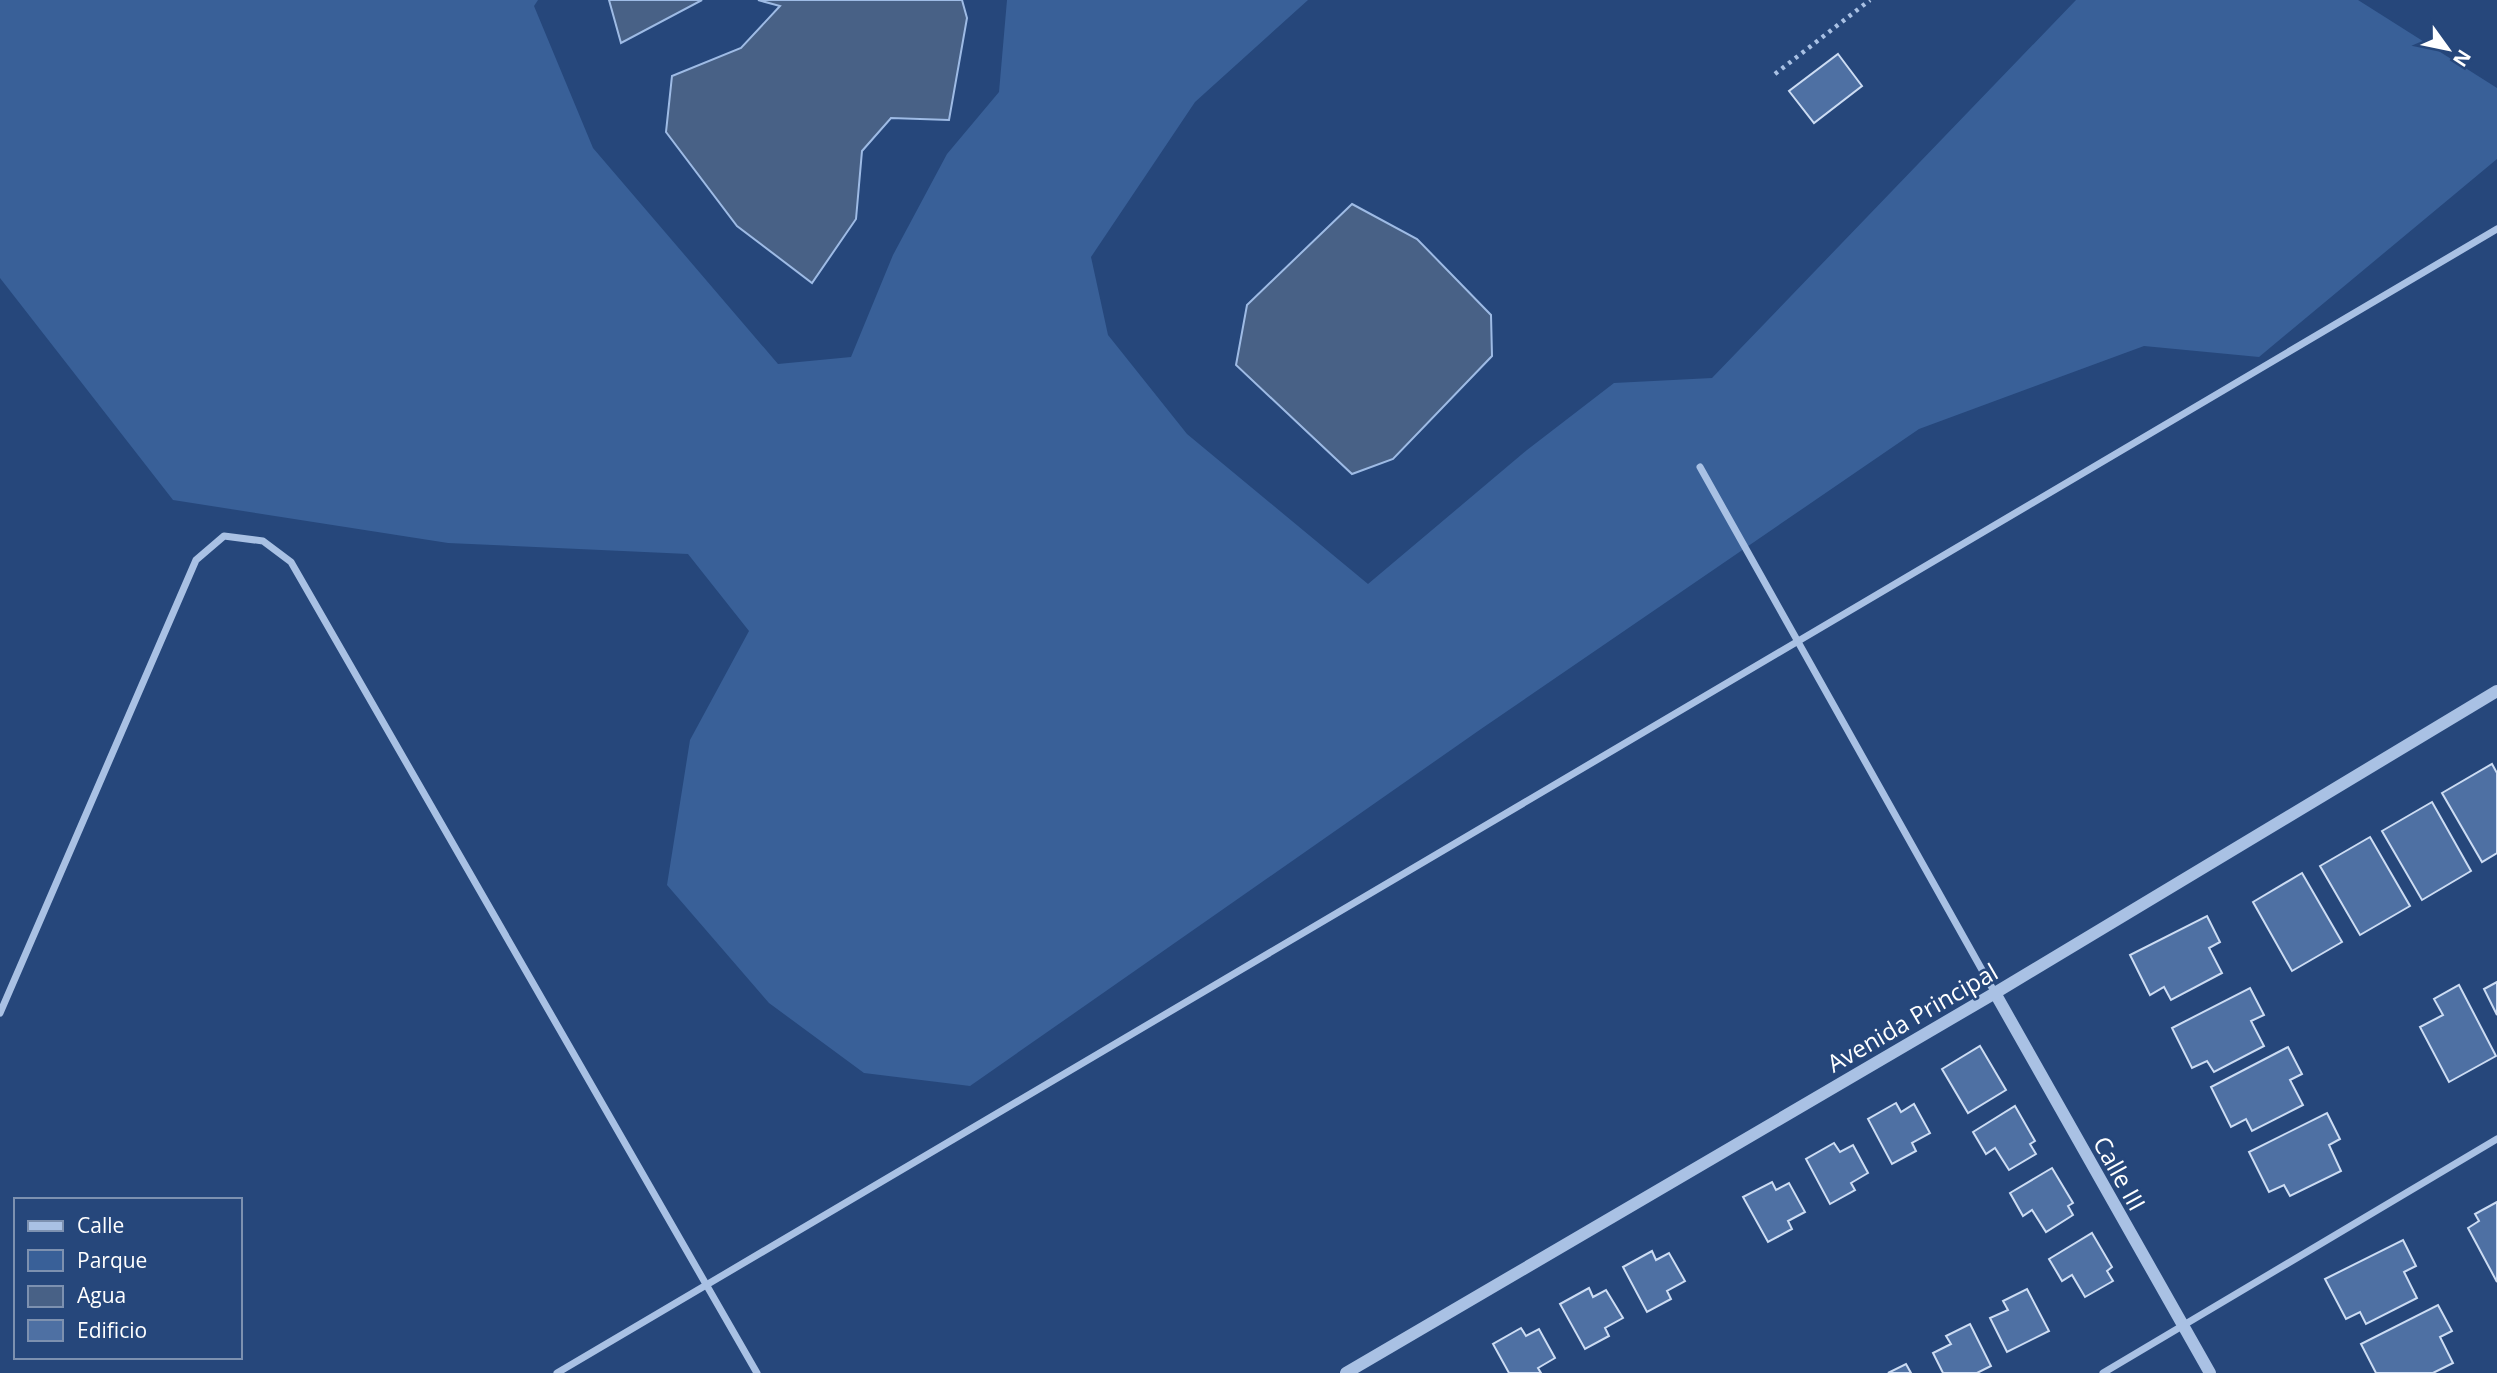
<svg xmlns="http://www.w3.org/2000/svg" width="2497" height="1373" viewBox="0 0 2497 1373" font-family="'Open Sans',sans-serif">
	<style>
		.green { fill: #396098 }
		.water { fill: #486186; stroke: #9ebbe5; stroke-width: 2 }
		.building { fill: #4e70a3; stroke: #ccdcf3; stroke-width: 2 }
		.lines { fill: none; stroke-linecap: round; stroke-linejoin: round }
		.path { stroke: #a9c1e4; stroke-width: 4.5; stroke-dasharray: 3.5 5; stroke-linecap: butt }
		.minor { stroke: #a9c1e4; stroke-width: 7 }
		.tertiary { stroke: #a9c1e4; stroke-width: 12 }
		.labels { text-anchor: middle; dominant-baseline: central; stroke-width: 5; stroke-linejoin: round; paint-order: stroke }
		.street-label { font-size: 24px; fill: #fff; stroke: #26477b }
	</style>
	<rect width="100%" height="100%" fill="#26477b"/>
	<path class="green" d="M 0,0 L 538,0 L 534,6 L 593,148 L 778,364 L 851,357 L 893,255 L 947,154 L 999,92 L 1007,0 L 1308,0 L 1195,102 L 1091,257 L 1108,335 L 1187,434 L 1368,584 L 1527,450 L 1614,383 L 1712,378 L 2076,0 L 2358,0 L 2497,88 L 2497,159 L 2259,357 L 2144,346 L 1919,429 L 1481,729 L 970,1086 L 864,1073 L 769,1003 L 667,885 L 690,740 L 749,631 L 688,554 L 448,543 L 173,500 L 0,278 Z"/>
	<g class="water">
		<path d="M 609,0 L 702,0 L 621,43 Z"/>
		<path d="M 758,0 L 962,0 L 967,18 L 949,120 L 891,118 L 862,151 L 856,219 L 812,283 L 737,226 L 666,132 L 672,76 L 741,48 L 780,6 Z"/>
		<path d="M 1352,204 L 1417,239 L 1491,315 L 1492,356 L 1393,459 L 1352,474 L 1236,365 L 1247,305 Z"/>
	</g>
	<g class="building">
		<path d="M 1838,54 L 1862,86 L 1814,123 L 1789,91 Z"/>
		<path d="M 2492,764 L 2497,773 L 2497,853 L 2482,862 L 2442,793 Z"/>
		<path d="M 2432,802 L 2471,871 L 2422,900 L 2382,831 Z"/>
		<path d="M 2370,837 L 2410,906 L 2360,935 L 2320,866 Z"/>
		<path d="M 2302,873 L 2342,942 L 2292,971 L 2253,902 Z"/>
		<path d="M 2207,916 L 2220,942 L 2209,948 L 2222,973 L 2171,1000 L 2164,987 L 2150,995 L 2130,955 Z"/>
		<path d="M 2497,982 L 2497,1015 L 2484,989 Z"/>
		<path d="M 2459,985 L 2496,1056 L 2449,1082 L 2420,1027 L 2443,1015 L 2434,999 Z"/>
		<path d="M 2250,988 L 2264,1015 L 2251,1021 L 2264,1046 L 2214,1072 L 2207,1061 L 2192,1068 L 2172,1028 Z"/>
		<path d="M 1980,1046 L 2006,1090 L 1968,1113 L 1942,1069 Z"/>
		<path d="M 2288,1047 L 2302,1074 L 2290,1080 L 2303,1105 L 2252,1131 L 2246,1119 L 2231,1127 L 2211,1087 Z"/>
		<path d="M 1896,1103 L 1901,1112 L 1914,1104 L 1930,1133 L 1912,1143 L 1916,1151 L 1892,1164 L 1868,1119 Z"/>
		<path d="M 2015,1106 L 2035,1141 L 2030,1144 L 2036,1154 L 2009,1170 L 1995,1148 L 1986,1154 L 1973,1132 Z"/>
		<path d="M 2327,1113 L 2340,1139 L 2329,1145 L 2341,1171 L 2290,1196 L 2284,1185 L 2269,1192 L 2249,1152 Z"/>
		<path d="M 1834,1143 L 1840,1152 L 1853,1145 L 1868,1173 L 1851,1183 L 1855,1190 L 1830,1204 L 1806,1159 Z"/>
		<path d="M 2052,1168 L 2073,1203 L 2068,1206 L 2073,1215 L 2046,1232 L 2032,1210 L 2023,1216 L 2010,1193 Z"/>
		<path d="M 1772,1182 L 1776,1190 L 1789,1183 L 1805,1212 L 1788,1221 L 1792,1229 L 1768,1242 L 1743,1197 Z"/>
		<path d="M 2497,1202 L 2497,1282 L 2468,1228 L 2479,1221 L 2475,1214 Z"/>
		<path d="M 2092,1233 L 2112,1267 L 2107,1271 L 2113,1281 L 2085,1297 L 2072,1275 L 2062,1281 L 2049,1259 Z"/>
		<path d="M 2403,1240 L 2416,1266 L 2404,1272 L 2417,1298 L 2366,1324 L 2360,1312 L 2346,1319 L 2325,1279 Z"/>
		<path d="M 1652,1251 L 1656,1260 L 1669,1253 L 1685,1281 L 1667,1291 L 1671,1299 L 1647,1312 L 1623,1267 Z"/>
		<path d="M 1589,1288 L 1593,1297 L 1606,1290 L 1623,1318 L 1605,1328 L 1609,1336 L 1585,1349 L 1560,1304 Z"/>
		<path d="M 2027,1289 L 2049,1331 L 2007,1352 L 1990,1318 L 2008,1310 L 2003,1301 Z"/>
		<path d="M 2438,1305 L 2452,1331 L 2440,1337 L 2453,1363 L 2433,1373 L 2376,1373 L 2361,1344 Z"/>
		<path d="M 1970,1324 L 1991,1366 L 1977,1373 L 1943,1373 L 1933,1353 L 1951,1344 L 1946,1336 Z"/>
		<path d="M 1521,1328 L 1526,1336 L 1539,1329 L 1555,1358 L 1538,1368 L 1541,1373 L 1509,1373 L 1493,1344 Z"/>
		<path d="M 1906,1364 L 1911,1373 L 1888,1373 Z"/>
	</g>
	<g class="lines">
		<path class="path" d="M 1775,74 L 1870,0"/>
		<g class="minor">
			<path d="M 1700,467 L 1995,993"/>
			<path d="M 0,1013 L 196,560 L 224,536 L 263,541 L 291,562 L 757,1373"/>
			<path d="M 557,1373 L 2497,229"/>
			<path d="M 2103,1373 L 2497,1139"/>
		</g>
		<g class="tertiary">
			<path d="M 1995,993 L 2210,1373"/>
			<path d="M 1346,1373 L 1995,993 L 2497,691"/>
		</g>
	</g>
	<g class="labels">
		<g class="street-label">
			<text transform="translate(1912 1017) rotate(-30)">Avenida Principal</text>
			<text transform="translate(2120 1173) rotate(61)">Calle III</text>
		</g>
	</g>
	<rect x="14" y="1198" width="228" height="161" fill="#26477b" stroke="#7d91b0" stroke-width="2"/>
	<rect x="28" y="1221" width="35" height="10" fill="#a9c1e4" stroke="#7d91b0" stroke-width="2"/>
	<text x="77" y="1233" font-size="21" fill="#ffffff">Calle</text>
	<rect x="28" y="1250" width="35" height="21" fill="#396098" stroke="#7d91b0" stroke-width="2"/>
	<text x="77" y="1268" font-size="21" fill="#ffffff">Parque</text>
	<rect x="28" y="1286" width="35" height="21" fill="#486186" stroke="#7d91b0" stroke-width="2"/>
	<text x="77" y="1303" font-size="21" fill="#ffffff">Agua</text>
	<rect x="28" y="1320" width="35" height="21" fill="#4e70a3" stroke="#7d91b0" stroke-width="2"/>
	<text x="77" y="1338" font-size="21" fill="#ffffff">Edificio</text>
	<g transform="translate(2448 49) rotate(123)" stroke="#26477b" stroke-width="5" paint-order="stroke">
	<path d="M0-5L12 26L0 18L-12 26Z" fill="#ffffff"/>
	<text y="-10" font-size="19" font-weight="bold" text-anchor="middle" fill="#ffffff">N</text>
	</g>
</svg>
